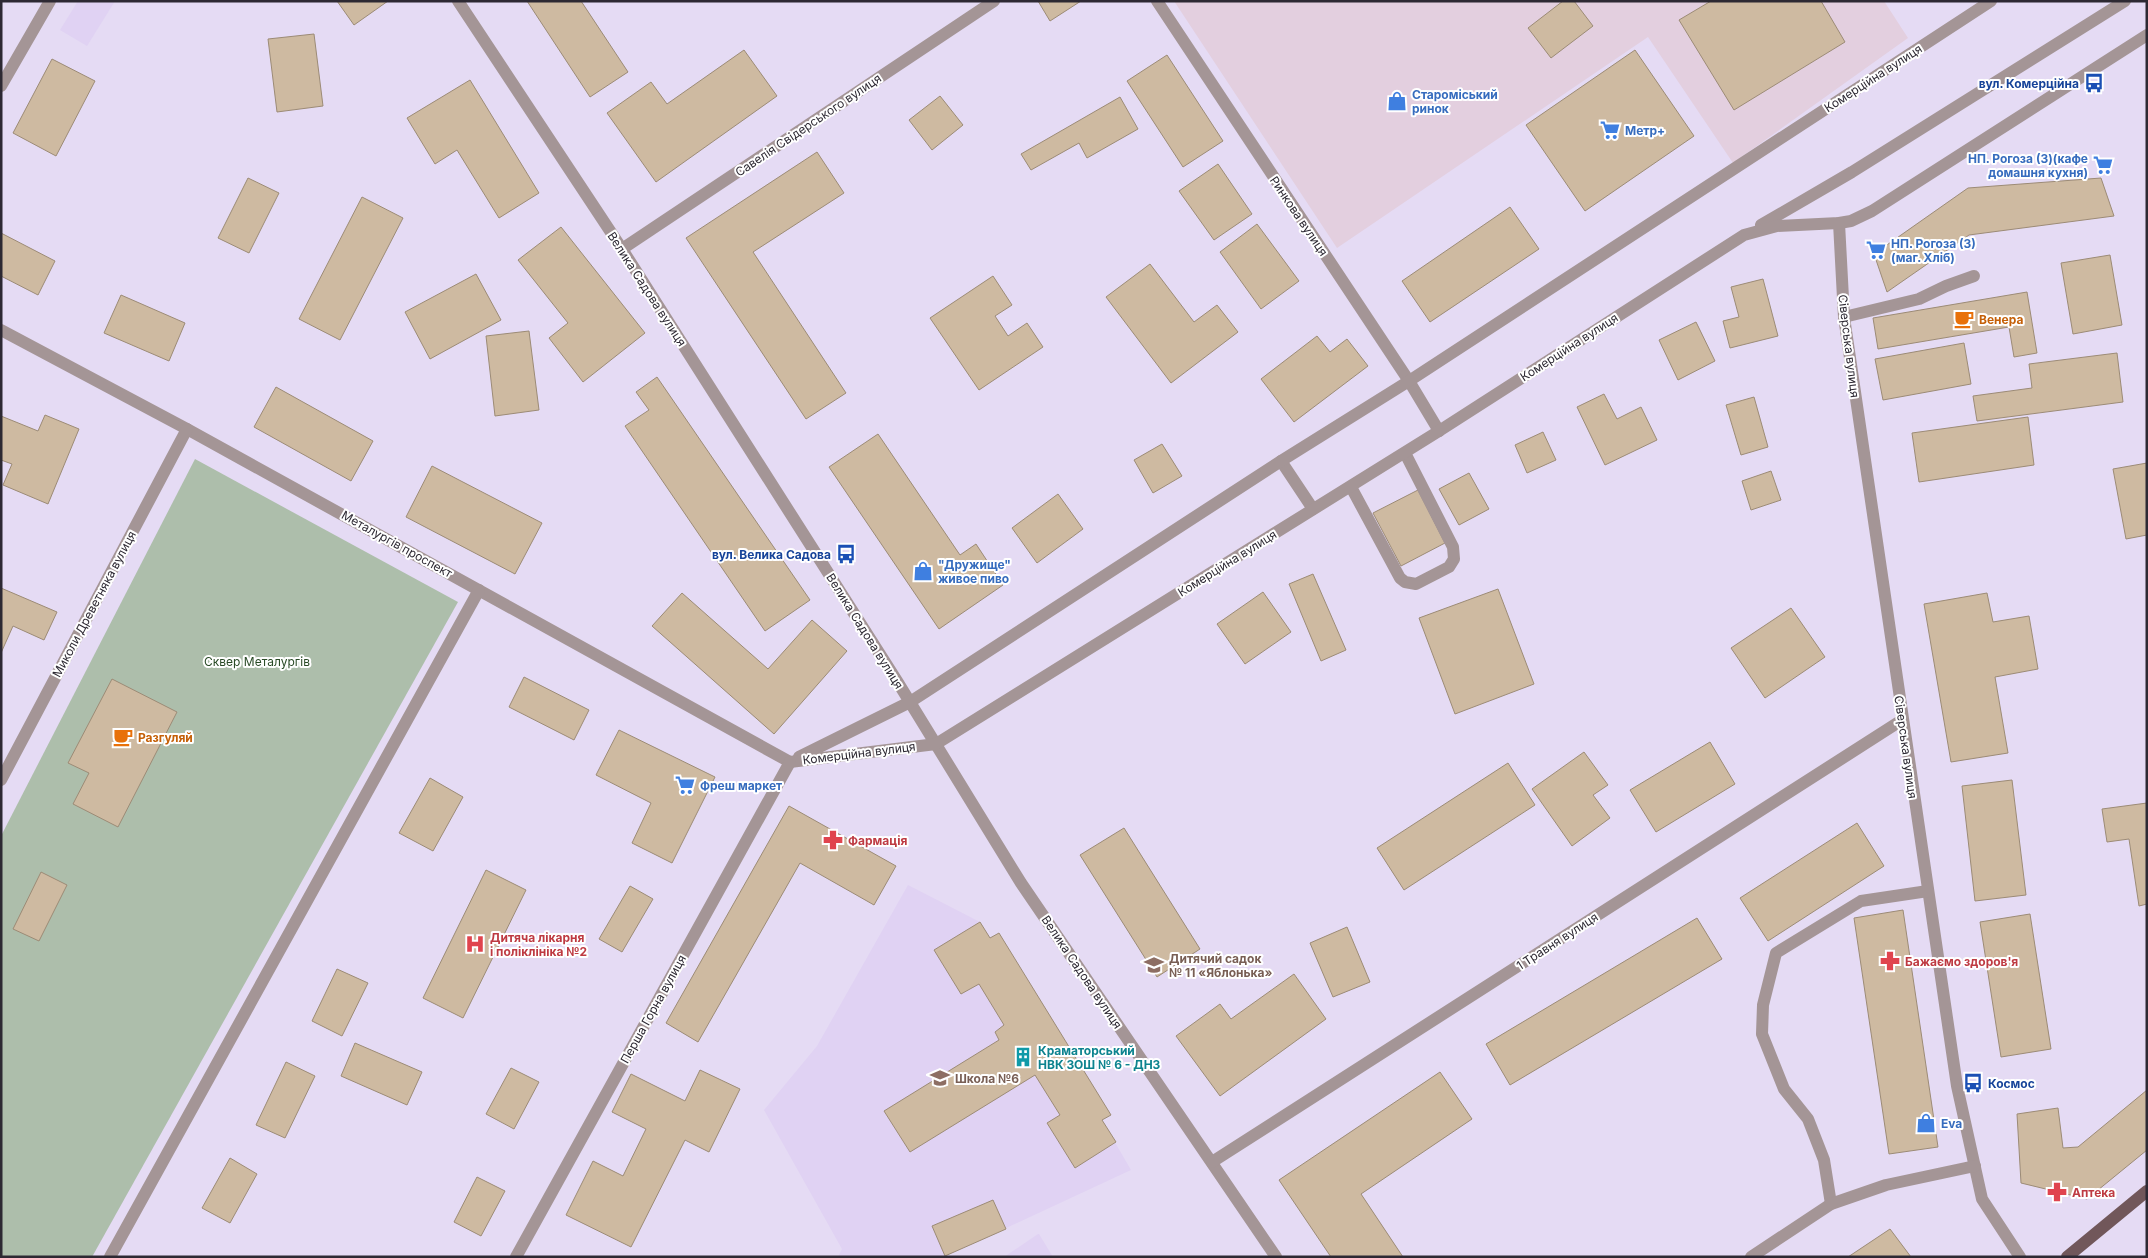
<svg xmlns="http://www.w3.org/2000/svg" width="2148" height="1258" viewBox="0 0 2148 1258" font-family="Inter,sans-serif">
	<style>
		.commercial { fill: #e3cfdf }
		.built { fill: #e0d2f3 }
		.green { fill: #adbeab }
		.building { fill: #cebaa1; stroke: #9c8b76 }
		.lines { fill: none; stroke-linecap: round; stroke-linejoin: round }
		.minor { stroke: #a49596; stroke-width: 12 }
		.major { stroke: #71575a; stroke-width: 12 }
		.labels { text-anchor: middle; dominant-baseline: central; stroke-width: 4; stroke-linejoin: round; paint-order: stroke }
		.street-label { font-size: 12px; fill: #2d2933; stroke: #fff }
		.transit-label { font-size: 12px; font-weight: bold; fill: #164399; stroke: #fff; text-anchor: end }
		.shop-label { font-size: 12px; font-weight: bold; fill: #366cbe; stroke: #fff; text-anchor: start }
		.food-label { font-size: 12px; font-weight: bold; fill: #c56008; stroke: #fff; text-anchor: start }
		.park-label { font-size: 12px; fill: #294a26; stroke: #fff }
		.health-label { font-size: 12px; font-weight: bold; fill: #be3a42; stroke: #fff; text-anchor: start }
		.education-label { font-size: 12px; font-weight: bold; fill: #785e54; stroke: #fff; text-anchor: start }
		.culture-label { font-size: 12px; font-weight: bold; fill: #0d838f; stroke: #fff; text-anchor: start }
	</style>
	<rect width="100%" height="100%" fill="#e5dbf4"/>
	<path class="commercial" d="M 1174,1 L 1884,1 L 1908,38 L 1733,163 L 1648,37 L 1337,248 Z"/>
	<g class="built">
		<path d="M 78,1 L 115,1 L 87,46 L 60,30 Z"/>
		<path d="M 908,885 L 980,922 L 990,938 L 999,933 L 1111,1115 L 1102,1120 L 1131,1170 L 944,1257 L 838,1257 L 842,1249 L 764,1110 L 817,1046 Z"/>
		<path d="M 1039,1234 L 1053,1257 L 1004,1257 L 1038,1234 Z"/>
	</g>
	<path class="green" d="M 195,459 L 458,602 L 92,1257 L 1,1257 L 1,836 Z"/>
	<g class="building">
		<path d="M 337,1 L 388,1 L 354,25 Z"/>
		<path d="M 527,1 L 581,1 L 628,72 L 590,97 Z"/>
		<path d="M 1038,1 L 1081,1 L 1050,21 Z"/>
		<path d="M 1563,1 L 1574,1 L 1593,26 L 1551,58 L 1528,28 Z"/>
		<path d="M 1711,1 L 1821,1 L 1845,42 L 1734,110 L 1679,20 Z"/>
		<path d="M 314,34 L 323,106 L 277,112 L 268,39 Z"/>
		<path d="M 744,50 L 777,96 L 656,182 L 607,113 L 651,82 L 667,104 Z"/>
		<path d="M 1635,50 L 1694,136 L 1585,211 L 1526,125 Z"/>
		<path d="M 1167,55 L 1223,141 L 1183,167 L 1127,81 Z"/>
		<path d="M 52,59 L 95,81 L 56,156 L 13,133 Z"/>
		<path d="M 470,80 L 539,193 L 499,218 L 457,150 L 435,164 L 407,118 Z"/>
		<path d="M 940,96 L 963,125 L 932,150 L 909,120 Z"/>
		<path d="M 1120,97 L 1138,129 L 1087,158 L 1079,143 L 1031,170 L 1021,154 Z"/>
		<path d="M 817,152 L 844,193 L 753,252 L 846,393 L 806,419 L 686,238 Z"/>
		<path d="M 1218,164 L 1252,214 L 1214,240 L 1179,191 Z"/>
		<path d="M 248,178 L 279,193 L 249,253 L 218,238 Z"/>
		<path d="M 2101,178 L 2114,216 L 1969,235 L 1887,292 L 1874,254 L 1968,188 Z"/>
		<path d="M 362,197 L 403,218 L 340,340 L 299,319 Z"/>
		<path d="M 1510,207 L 1539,249 L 1430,322 L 1402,281 Z"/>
		<path d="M 1257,224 L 1299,281 L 1261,309 L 1220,252 Z"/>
		<path d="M 561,227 L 645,333 L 583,382 L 549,338 L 568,323 L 518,260 Z"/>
		<path d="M 1,233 L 55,261 L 38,295 L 1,276 Z"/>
		<path d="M 2110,255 L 2122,325 L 2073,334 L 2061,263 Z"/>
		<path d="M 1150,264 L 1194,322 L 1217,305 L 1238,332 L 1171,383 L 1106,297 Z"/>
		<path d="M 476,274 L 501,320 L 430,359 L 405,312 Z"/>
		<path d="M 993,276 L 1012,305 L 995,316 L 1008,336 L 1027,323 L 1043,347 L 979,390 L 930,318 Z"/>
		<path d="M 1763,279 L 1778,336 L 1730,348 L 1723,321 L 1739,317 L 1731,287 Z"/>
		<path d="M 2027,292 L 2037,353 L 2014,357 L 2009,327 L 1878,349 L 1873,318 Z"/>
		<path d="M 121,295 L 185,323 L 169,361 L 104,333 Z"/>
		<path d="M 1696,322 L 1715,361 L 1678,380 L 1659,340 Z"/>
		<path d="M 529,331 L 539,410 L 495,416 L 486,336 Z"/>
		<path d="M 1317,336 L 1330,352 L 1347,339 L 1368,366 L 1294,422 L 1261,379 Z"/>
		<path d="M 1964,343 L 1971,384 L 1883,400 L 1875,359 Z"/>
		<path d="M 2117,353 L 2123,402 L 1977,421 L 1973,396 L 2032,388 L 2029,364 Z"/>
		<path d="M 657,377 L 810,600 L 765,631 L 625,426 L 649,410 L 636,392 Z"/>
		<path d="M 276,387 L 373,441 L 351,481 L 254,427 Z"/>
		<path d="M 1604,394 L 1617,419 L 1641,407 L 1657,440 L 1605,465 L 1577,407 Z"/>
		<path d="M 1754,397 L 1768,447 L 1741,455 L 1726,405 Z"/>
		<path d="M 45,415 L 79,429 L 48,504 L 3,485 L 12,464 L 1,460 L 1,416 L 38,431 Z"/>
		<path d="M 2028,417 L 2034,465 L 1919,482 L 1912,433 Z"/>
		<path d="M 1543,432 L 1556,460 L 1527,473 L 1515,445 Z"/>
		<path d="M 878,434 L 960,555 L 976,544 L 1003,585 L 939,629 L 829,467 Z"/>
		<path d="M 1162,444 L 1182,476 L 1153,493 L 1134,460 Z"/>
		<path d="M 2147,463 L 2147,535 L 2126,539 L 2113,469 Z"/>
		<path d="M 432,466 L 542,523 L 515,574 L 406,517 Z"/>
		<path d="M 1771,471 L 1781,500 L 1751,510 L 1742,481 Z"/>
		<path d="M 1469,473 L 1489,509 L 1459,525 L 1439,489 Z"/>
		<path d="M 1418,490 L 1445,543 L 1401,566 L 1373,513 Z"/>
		<path d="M 1058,494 L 1083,529 L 1037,563 L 1012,528 Z"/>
		<path d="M 1313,574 L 1346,650 L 1321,661 L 1289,584 Z"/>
		<path d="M 1,588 L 57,612 L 44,640 L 13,626 L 1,653 Z"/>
		<path d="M 1498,589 L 1534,684 L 1455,714 L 1419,618 Z"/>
		<path d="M 1263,592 L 1291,632 L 1245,664 L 1217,624 Z"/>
		<path d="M 682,593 L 768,669 L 812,620 L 847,651 L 774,734 L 652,626 Z"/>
		<path d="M 1987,593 L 1993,622 L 2029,616 L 2038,669 L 1995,677 L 2008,753 L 1951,762 L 1924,604 Z"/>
		<path d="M 1791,608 L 1825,657 L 1765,698 L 1731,648 Z"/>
		<path d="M 524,677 L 589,710 L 574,740 L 509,707 Z"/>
		<path d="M 112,679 L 177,712 L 118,827 L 73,804 L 89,773 L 68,763 Z"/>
		<path d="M 619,730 L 715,777 L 672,863 L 632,843 L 651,803 L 596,775 Z"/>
		<path d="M 1710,742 L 1735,784 L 1656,832 L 1630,790 Z"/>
		<path d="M 1584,752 L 1608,785 L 1593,795 L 1610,818 L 1572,846 L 1532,789 Z"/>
		<path d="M 1508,763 L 1535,805 L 1404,890 L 1377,848 Z"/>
		<path d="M 430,778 L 463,797 L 433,851 L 399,833 Z"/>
		<path d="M 2012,780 L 2026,895 L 1975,901 L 1962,786 Z"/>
		<path d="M 2147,803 L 2147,904 L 2139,906 L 2129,839 L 2107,842 L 2102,809 Z"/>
		<path d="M 789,806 L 896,866 L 874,905 L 800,863 L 698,1042 L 666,1023 Z"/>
		<path d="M 1857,823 L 1884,866 L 1768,941 L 1740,898 Z"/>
		<path d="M 1124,828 L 1200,949 L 1157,977 L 1080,855 Z"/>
		<path d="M 486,870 L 526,890 L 463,1018 L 423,998 Z"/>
		<path d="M 41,872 L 67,885 L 39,941 L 13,929 Z"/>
		<path d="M 630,886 L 653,899 L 622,952 L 599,939 Z"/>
		<path d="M 1903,910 L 1938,1147 L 1889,1154 L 1854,918 Z"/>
		<path d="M 2030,914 L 2051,1049 L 2001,1057 L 1980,922 Z"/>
		<path d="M 1697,918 L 1722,959 L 1510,1085 L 1486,1044 Z"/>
		<path d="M 980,922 L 990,938 L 999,933 L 1111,1115 L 1102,1120 L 1116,1142 L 1075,1168 L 1047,1123 L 1060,1115 L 1035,1075 L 910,1152 L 884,1111 L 999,1040 L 995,1032 L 1004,1025 L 979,984 L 961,994 L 934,950 Z"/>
		<path d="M 1347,927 L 1370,982 L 1333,997 L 1310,943 Z"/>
		<path d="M 337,969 L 368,983 L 342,1036 L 312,1021 Z"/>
		<path d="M 1294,974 L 1326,1019 L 1220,1096 L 1176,1036 L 1220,1004 L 1231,1019 Z"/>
		<path d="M 355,1043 L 422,1072 L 407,1105 L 341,1076 Z"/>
		<path d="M 286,1062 L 315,1076 L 285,1138 L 256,1125 Z"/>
		<path d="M 511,1068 L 539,1082 L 514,1129 L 486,1114 Z"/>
		<path d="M 700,1070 L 740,1089 L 709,1152 L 685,1140 L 631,1247 L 566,1215 L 593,1161 L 623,1176 L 646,1129 L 612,1112 L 631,1074 L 685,1101 Z"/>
		<path d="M 1440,1072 L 1472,1119 L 1361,1194 L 1403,1257 L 1331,1257 L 1279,1180 Z"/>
		<path d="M 2147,1090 L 2147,1150 L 2087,1199 L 2021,1183 L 2017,1114 L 2058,1108 L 2063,1148 L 2078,1147 Z"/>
		<path d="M 230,1158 L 257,1174 L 230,1223 L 202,1208 Z"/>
		<path d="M 477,1177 L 505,1191 L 481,1236 L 454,1222 Z"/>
		<path d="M 993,1200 L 1006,1229 L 945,1256 L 932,1226 Z"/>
		<path d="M 1890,1229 L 1911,1257 L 1848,1257 Z"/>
	</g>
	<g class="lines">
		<g class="minor">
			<path d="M 458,1 L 622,249 L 897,681 L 1021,883 L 1276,1257"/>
			<path d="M 1157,1 L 1409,381 L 1439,431"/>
			<path d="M 1,86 L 50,1"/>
			<path d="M 1839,223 L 1844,317 L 1957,1086 L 1982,1199 L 2020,1257"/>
			<path d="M 1761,225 L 1852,172 L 2125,1"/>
			<path d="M 622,249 L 994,1"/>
			<path d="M 1844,317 L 1919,299 L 1946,286 L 1974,276"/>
			<path d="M 1,330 L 187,429 L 790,762"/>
			<path d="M 1281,461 L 1313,509"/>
			<path d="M 1351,487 L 1400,578 L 1405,582 L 1416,584 L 1449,567 L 1454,559 L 1453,547 L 1405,453"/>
			<path d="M 799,757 L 910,702 L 1281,461 L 1409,381 L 1991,1"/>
			<path d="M 790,762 L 936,744 L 1439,431 L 1744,235 L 1777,226 L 1839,223 L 1851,221 L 1872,211 L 2147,35"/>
			<path d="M 1,780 L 187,429"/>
			<path d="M 1212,1162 L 1902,720"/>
			<path d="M 1831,1204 L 1824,1160 L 1808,1119 L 1784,1089 L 1762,1034 L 1763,1005 L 1776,953 L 1861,901 L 1928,891"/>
			<path d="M 110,1257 L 479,590"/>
			<path d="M 516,1257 L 790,762"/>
			<path d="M 1751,1257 L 1831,1204 L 1886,1185 L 1975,1166"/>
		</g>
		<path class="major" d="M 2067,1257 L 2147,1191"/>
	</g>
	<defs>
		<symbol id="bus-bare" viewBox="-9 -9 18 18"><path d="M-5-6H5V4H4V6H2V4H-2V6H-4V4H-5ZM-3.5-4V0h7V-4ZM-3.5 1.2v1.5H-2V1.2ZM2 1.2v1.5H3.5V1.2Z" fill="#1a4fb4" stroke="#fff" stroke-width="2.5" paint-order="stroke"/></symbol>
		<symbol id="shop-bare" viewBox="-9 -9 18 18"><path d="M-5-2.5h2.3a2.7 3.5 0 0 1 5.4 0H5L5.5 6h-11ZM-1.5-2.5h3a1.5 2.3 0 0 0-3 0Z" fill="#3f7fe0" stroke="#fff" stroke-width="2.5" paint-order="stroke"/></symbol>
		<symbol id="supermarket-bare" viewBox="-9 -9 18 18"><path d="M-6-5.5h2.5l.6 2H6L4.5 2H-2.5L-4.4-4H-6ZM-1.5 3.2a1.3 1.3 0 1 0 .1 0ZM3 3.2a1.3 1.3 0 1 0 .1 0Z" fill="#3f7fe0" stroke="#fff" stroke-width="2.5" paint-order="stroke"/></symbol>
		<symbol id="cafe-bare" viewBox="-9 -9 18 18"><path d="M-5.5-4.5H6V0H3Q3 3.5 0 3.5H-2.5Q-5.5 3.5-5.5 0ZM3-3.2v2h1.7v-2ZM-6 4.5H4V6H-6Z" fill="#e8710a" stroke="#fff" stroke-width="2.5" paint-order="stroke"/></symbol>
		<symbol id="pharmacy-bare" viewBox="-9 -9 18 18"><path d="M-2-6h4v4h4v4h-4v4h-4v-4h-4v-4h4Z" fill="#e0444e" stroke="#fff" stroke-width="2.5" paint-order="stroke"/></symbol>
		<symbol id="hospital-bare" viewBox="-9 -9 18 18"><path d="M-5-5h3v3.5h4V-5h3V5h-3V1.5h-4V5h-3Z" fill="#e0444e" stroke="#fff" stroke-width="2.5" paint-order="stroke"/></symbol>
		<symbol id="school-bare" viewBox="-9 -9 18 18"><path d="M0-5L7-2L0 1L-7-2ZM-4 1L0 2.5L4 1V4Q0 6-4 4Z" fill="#8d6e63" stroke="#fff" stroke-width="2.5" paint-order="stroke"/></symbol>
		<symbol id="building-bare" viewBox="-9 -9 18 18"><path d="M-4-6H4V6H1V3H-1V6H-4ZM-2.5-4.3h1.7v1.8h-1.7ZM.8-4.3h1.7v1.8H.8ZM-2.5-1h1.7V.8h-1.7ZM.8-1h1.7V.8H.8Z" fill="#0f9aa8" stroke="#fff" stroke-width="2.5" paint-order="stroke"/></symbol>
	</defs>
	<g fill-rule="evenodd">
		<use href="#bus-bare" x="2080" y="69" width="28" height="28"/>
		<use href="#shop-bare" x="1383" y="87" width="28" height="28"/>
		<use href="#supermarket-bare" x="1596" y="116" width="28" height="28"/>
		<use href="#supermarket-bare" x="2089" y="151" width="28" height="28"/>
		<use href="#supermarket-bare" x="1862" y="236" width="28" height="28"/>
		<use href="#cafe-bare" x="1950" y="305" width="28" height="28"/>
		<use href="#bus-bare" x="832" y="540" width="28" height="28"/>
		<use href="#shop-bare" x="909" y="557" width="28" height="28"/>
		<use href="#cafe-bare" x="109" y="723" width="28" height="28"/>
		<use href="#supermarket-bare" x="671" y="771" width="28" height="28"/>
		<use href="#pharmacy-bare" x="819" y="826" width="28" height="28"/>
		<use href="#hospital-bare" x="461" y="930" width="28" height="28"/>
		<use href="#pharmacy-bare" x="1876" y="947" width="28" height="28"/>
		<use href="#school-bare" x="1140" y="951" width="28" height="28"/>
		<use href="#building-bare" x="1009" y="1043" width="28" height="28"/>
		<use href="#school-bare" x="926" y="1064" width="28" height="28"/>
		<use href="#bus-bare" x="1959" y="1069" width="28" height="28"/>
		<use href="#shop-bare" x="1912" y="1109" width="28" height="28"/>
		<use href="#pharmacy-bare" x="2043" y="1178" width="28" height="28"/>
	</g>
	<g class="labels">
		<g class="street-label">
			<text transform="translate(1873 78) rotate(-33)">Комерційна вулиця</text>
			<text transform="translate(808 125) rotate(-34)">Савелія Свідерського вулиця</text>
			<text transform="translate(1299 216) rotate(56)">Ринкова вулиця</text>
			<text transform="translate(647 289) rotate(57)">Велика Садова вулиця</text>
			<text transform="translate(1849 346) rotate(83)">Сіверська вулиця</text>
			<text transform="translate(1569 347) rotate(-33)">Комерційна вулиця</text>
			<text transform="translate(397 544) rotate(29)">Металургів проспект</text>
			<text transform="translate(1227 563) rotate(-32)">Комерційна вулиця</text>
			<text transform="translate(94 604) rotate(-62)">Миколи Древетняка вулиця</text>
			<text transform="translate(865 631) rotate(58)">Велика Садова вулиця</text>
			<text transform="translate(1906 747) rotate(82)">Сіверська вулиця</text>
			<text transform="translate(859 753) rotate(-7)">Комерційна вулиця</text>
			<text transform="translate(1557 941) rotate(-33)">1 Травня вулиця</text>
			<text transform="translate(1082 972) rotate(56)">Велика Садова вулиця</text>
			<text transform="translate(653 1009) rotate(-61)">Перша Горна вулиця</text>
		</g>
		<g class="transit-label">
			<text x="2079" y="83">вул. Комерційна</text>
			<text x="831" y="554">вул. Велика Садова</text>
			<text x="1988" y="1083" text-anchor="start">Космос</text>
		</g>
		<g class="shop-label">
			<text x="1412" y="94">Староміський<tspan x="1412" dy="14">ринок</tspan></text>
			<text x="1625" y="130">Метр+</text>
			<text x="2088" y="158" text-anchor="end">НП. Рогоза (3)(кафе<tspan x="2088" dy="14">домашня кухня)</tspan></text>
			<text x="1891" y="243">НП. Рогоза (3)<tspan x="1891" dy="14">(маг. Хліб)</tspan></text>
			<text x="938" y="564">"Дружище"<tspan x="938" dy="14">живое пиво</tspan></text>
			<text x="700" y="785">Фреш маркет</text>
			<text x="1941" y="1123">Eva</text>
		</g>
		<g class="food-label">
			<text x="1979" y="319">Венера</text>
			<text x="138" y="737">Разгуляй</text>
		</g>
		<g class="park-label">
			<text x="257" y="661">Сквер Металургів</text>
		</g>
		<g class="health-label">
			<text x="848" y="840">Фармація</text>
			<text x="490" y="937">Дитяча лікарня<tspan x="490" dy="14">і поліклініка №2</tspan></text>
			<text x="1905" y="961">Бажаємо здоров'я</text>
			<text x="2072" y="1192">Аптека</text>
		</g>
		<g class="education-label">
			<text x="1169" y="958">Дитячий садок<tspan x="1169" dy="14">№ 11 «Яблонька»</tspan></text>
			<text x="955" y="1078">Школа №6</text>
		</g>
		<g class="culture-label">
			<text x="1038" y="1050">Краматорський<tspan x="1038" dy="14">НВК ЗОШ № 6 - ДНЗ</tspan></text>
		</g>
	</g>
	<rect width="2148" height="1258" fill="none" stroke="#2d2933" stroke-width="5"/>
</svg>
